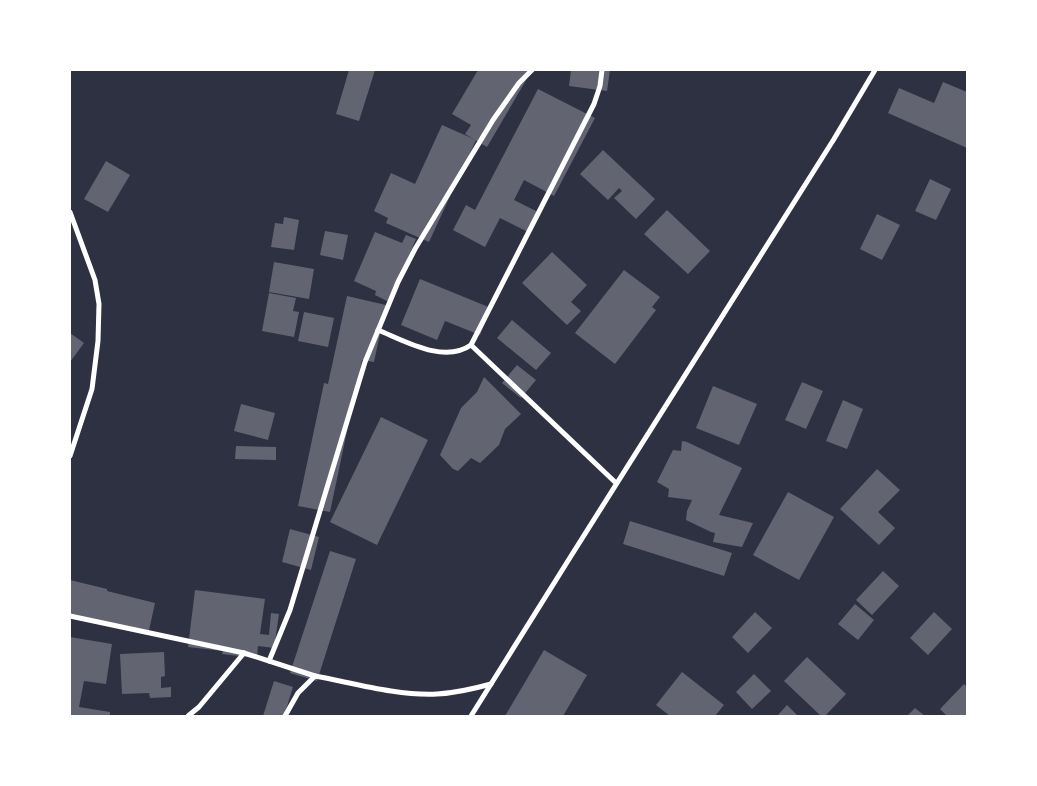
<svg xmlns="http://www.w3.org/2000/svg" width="1037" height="786" viewBox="0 0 1037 786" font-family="'Alegreya Sans',sans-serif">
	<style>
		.building { fill: #626471 }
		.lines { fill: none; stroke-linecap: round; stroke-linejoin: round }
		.minor { stroke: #fff; stroke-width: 5 }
	</style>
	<rect width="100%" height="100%" fill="#2d3142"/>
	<g class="building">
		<path d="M 349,70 L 375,70 L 359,121 L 336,114 Z"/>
		<path d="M 478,70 L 532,70 L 487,147 L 465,134 L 471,125 L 452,114 Z"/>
		<path d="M 571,70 L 610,70 L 607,91 L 569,86 Z"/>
		<path d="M 943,82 L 967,92 L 967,148 L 888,113 L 899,88 L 934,103 Z"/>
		<path d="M 538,89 L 595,118 L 554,196 L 524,180 L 514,200 L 538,212 L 528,232 L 500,218 L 485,247 L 453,230 L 466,205 L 475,210 Z"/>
		<path d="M 442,125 L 476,140 L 429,242 L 386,223 L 388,218 L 374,211 L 391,173 L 415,184 Z"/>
		<path d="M 603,150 L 655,199 L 636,219 L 614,198 L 622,191 L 619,188 L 608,200 L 580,174 Z"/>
		<path d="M 106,161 L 130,175 L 108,212 L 84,199 Z"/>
		<path d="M 930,179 L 951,189 L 936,220 L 915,211 Z"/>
		<path d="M 667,210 L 710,251 L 688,274 L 644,234 Z"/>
		<path d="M 877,214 L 900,225 L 882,260 L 860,249 Z"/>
		<path d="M 284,217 L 299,220 L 294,250 L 271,247 L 275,223 L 283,224 Z"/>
		<path d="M 325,231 L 348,235 L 343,260 L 320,255 Z"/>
		<path d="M 375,232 L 402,243 L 406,235 L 416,239 L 389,302 L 375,295 L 376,291 L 354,281 Z"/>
		<path d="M 552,252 L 587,285 L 571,302 L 581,311 L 567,325 L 522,283 Z"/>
		<path d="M 274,262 L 314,269 L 309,299 L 269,292 Z"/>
		<path d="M 624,270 L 660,297 L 652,307 L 656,310 L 615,364 L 575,333 Z"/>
		<path d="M 420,279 L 491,308 L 480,335 L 445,321 L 437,340 L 401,325 Z"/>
		<path d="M 269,293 L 296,298 L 293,311 L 299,312 L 294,337 L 262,331 Z"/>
		<path d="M 347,296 L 386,305 L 374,362 L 362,360 L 330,512 L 298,506 L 324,383 L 328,384 Z"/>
		<path d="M 304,312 L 334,318 L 328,347 L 298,341 Z"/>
		<path d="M 512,320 L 551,353 L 536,370 L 497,338 Z"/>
		<path d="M 70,333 L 84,343 L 70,362 Z"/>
		<path d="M 517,365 L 536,380 L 521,398 L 502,383 Z"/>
		<path d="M 484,377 L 521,414 L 505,429 L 499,445 L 480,463 L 471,458 L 458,471 L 453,469 L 440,455 L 461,408 L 477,392 Z"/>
		<path d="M 802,382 L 823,391 L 806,429 L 785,420 Z"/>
		<path d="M 713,386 L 757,404 L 739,445 L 696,428 Z"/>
		<path d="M 843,400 L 863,409 L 847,449 L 826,441 Z"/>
		<path d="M 241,404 L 275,413 L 268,440 L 234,431 Z"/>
		<path d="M 381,417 L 428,440 L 377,545 L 330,522 Z"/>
		<path d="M 682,441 L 687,442 L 742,468 L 719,515 L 753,523 L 742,547 L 713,542 L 715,533 L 711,532 L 686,520 L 687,511 L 692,500 L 668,497 L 669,489 L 657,482 L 673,450 L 681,451 Z"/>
		<path d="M 236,446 L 276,447 L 276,460 L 235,459 Z"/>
		<path d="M 877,469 L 900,490 L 878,512 L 895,528 L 879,545 L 840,509 Z"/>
		<path d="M 788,492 L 834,517 L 799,580 L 753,555 Z"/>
		<path d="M 630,521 L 732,553 L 724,576 L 623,544 Z"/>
		<path d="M 290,529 L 319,537 L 311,570 L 282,562 Z"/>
		<path d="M 330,551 L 356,559 L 317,681 L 290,673 Z"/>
		<path d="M 883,571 L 899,586 L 872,615 L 856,600 Z"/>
		<path d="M 70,580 L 107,589 L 107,591 L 155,603 L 148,635 L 70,617 Z"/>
		<path d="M 195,590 L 265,599 L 260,634 L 269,635 L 271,613 L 279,614 L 274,648 L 258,646 L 257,658 L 222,654 L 223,651 L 188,647 Z"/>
		<path d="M 855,604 L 874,620 L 858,640 L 838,624 Z"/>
		<path d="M 755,612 L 772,628 L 748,653 L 732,637 Z"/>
		<path d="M 934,612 L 952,629 L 928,655 L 910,638 Z"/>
		<path d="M 70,637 L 112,644 L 106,684 L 84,681 L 79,707 L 110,712 L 110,716 L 70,716 Z"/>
		<path d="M 544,650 L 587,675 L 563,716 L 505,716 Z"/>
		<path d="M 164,652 L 165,676 L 161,677 L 161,688 L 171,687 L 171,697 L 150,698 L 149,693 L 122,694 L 120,654 Z"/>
		<path d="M 807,657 L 846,694 L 825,716 L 821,716 L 784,681 Z"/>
		<path d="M 682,672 L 724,705 L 715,716 L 670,716 L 656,705 Z"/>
		<path d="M 754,674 L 771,691 L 752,709 L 736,692 Z"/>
		<path d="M 274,681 L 293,687 L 284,716 L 263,716 Z"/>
		<path d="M 964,684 L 967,687 L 967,716 L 947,716 L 940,709 Z"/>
		<path d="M 787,705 L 798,716 L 777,716 Z"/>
		<path d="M 915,708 L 925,716 L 907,716 Z"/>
	</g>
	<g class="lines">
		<g class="minor">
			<path d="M 70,212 L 95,280 L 99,304 L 98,341 L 92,389 L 70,456"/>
			<path d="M 378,330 C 405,341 444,364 471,345 L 594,104 L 600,86 L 602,70"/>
			<path d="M 471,345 L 616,483"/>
			<path d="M 70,616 L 244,653 L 315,676"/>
			<path d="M 269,661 L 290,610 L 365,362 L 398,282 L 415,249 L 493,120 L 519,83 L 532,70"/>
			<path d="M 188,716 L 199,707 L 244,653"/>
			<path d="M 285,716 L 298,693 L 315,676 C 353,683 398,696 437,694 C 456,693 473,689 491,684"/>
			<path d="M 471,716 L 571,556 L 834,139 L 875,70"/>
		</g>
	</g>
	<rect width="1037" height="786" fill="none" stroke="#ffffff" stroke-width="142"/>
</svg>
